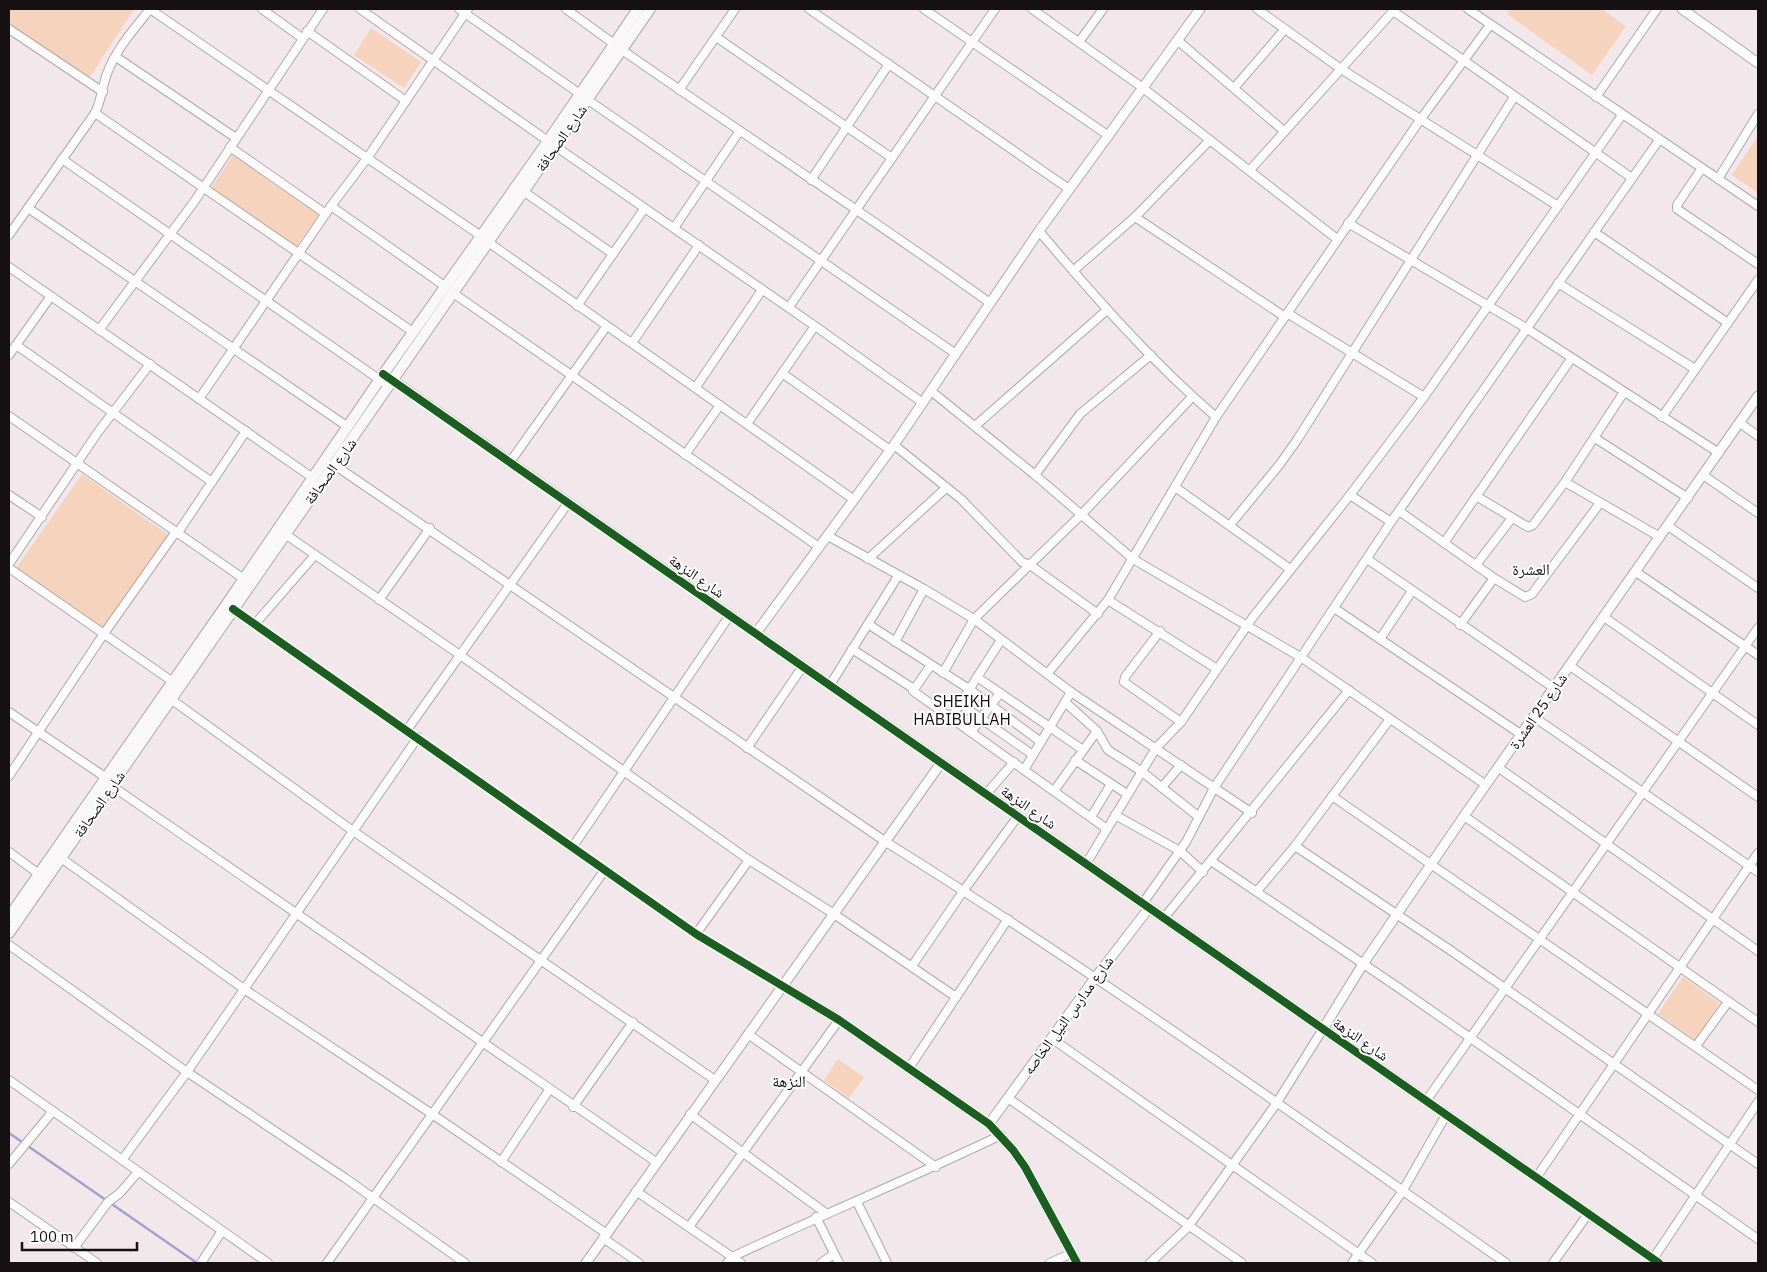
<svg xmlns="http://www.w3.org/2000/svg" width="1767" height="1272" viewBox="0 0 1767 1272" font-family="'IBM Plex Sans','Noto Naskh Arabic',sans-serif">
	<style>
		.green { fill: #f5d3bd }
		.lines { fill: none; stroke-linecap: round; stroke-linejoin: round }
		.stream { stroke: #a99ecf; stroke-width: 2.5 }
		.minor-casing { stroke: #b0a8aa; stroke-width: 10 }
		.tertiary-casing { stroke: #b0a8aa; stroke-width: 11 }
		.secondary-casing { stroke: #b0a8aa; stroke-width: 12 }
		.minor { stroke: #fdfbfc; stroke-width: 8 }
		.tertiary { stroke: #fdfbfc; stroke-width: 9 }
		.secondary { stroke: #faf7f8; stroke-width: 10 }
		.cycleway-casing { stroke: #fff; stroke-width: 11 }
		.cycleway { stroke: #1b5e20; stroke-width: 8 }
		.labels { text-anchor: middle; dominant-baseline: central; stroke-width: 4; stroke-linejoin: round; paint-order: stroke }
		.street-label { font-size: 15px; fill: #171013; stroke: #fff }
		.neighbourhood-label { font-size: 16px; fill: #171013; stroke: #fff }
	</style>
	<rect width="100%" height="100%" fill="#f2e7ea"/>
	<g class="green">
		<path d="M 9,9 L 134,9 L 90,77 L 9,24 Z"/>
		<path d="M 1511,9 L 1602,9 L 1626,26 L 1592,75 L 1507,14 Z"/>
		<path d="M 371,28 L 421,62 L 404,88 L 354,55 Z"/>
		<path d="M 1758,136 L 1758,193 L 1732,175 Z"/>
		<path d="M 234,154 L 320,213 L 296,247 L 211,188 Z"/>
		<path d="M 82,474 L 168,535 L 103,631 L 15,570 Z"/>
		<path d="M 1683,977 L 1720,1003 L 1695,1040 L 1658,1014 Z"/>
		<path d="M 838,1059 L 864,1077 L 849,1098 L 824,1080 Z"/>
	</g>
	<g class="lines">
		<path class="stream" d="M 9,1133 L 197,1263"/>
		<defs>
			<g id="minor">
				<path d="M 150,9 L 481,236"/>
				<path d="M 262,9 L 302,38"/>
				<path d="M 360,9 L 548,141"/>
				<path d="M 459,9 L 580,94"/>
				<path d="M 566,9 L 614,44"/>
				<path d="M 809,9 L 1069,189"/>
				<path d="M 924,9 L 1109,136"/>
				<path d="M 1032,9 L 1143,88 L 1337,239"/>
				<path d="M 1257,9 L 1341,69 L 1558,206"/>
				<path d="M 1468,9 L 1758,206"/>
				<path d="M 1393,11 L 1632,178"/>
				<path d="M 9,29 L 103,92"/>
				<path d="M 307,31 L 406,101"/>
				<path d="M 716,37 L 892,158"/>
				<path d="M 1177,40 L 1284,131"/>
				<path d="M 1079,42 L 1103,9"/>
				<path d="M 622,50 C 744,135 869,216 990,303"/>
				<path d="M 116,57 L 236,138"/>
				<path d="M 1234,88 L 1285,29"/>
				<path d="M 679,90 L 735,9"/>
				<path d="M 1596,97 L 1657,9"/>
				<path d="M 588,100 L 956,354"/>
				<path d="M 95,113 L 413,332"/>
				<path d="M 555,146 L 815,326 L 923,403"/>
				<path d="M 230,147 L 326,214"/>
				<path d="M 62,159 L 383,382"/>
				<path d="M 1702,168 L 1677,205 L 1677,209 L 1758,264"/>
				<path d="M 1250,170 L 1395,9"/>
				<path d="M 1718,179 L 1758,114"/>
				<path d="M 811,180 L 889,64"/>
				<path d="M 523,191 L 613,254"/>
				<path d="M 331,206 L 446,287"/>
				<path d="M 28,208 L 348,427"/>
				<path d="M 1135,217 L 1285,317"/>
				<path d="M 1348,223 L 1526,328 L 1719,453"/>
				<path d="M 674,228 L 739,132"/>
				<path d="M 1039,231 C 1094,296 1151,361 1216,417"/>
				<path d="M 1594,232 L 1728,323"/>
				<path d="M 9,235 L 95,113 C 102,99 102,85 108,71 C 117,48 135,28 150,9"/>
				<path d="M 488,242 L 853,499"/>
				<path d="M 9,267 L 313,478"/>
				<path d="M 1073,271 L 1135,217 L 1210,140"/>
				<path d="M 1558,283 L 1695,369"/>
				<path d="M 453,293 L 819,547"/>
				<path d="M 577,306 L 644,209"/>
				<path d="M 789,307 L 995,9"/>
				<path d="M 1287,313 L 1424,397"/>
				<path d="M 99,330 L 194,202 L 323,9"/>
				<path d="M 632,343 L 699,245"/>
				<path d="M 16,345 L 212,482"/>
				<path d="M 9,355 L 51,296"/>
				<path d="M 782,373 L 890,450"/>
				<path d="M 696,387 L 762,290"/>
				<path d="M 931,391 L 1035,475 L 1133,559 L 1302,658 L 1486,785"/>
				<path d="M 199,399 L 331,206 L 368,157 L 468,9"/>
				<path d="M 9,416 L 244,579"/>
				<path d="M 1662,417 L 1758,280"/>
				<path d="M 1740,423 L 1758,436"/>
				<path d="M 747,424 L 815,326"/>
				<path d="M 975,426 L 1107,310"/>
				<path d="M 1595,438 L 1688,498"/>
				<path d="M 894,445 L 961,499 L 1022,562 L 1030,565 L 1098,614"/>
				<path d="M 685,455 L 720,405"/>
				<path d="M 510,462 L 606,327"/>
				<path d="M 333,464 L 886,842 C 1098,974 1301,1120 1506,1263"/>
				<path d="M 1035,475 L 1080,414 L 1151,355"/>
				<path d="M 1703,475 L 1758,513"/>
				<path d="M 1565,482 L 1660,537"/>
				<path d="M 1175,487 L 1290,569"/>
				<path d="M 9,495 L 42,517"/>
				<path d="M 1350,495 L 1391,522"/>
				<path d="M 1476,496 L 1528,527 L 1533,525 L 1565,482 L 1624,392"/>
				<path d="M 1399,511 L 1494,578 L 1525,597 L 1532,594 L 1600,503"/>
				<path d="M 1230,525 L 1280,464 L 1297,440 L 1514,97"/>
				<path d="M 1668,526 L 1758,588"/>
				<path d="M 177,534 L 246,431"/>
				<path d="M 285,534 L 460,655 L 749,860 L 834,914 L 956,997"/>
				<path d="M 828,536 L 924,589 L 974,619 L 1071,692 L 1252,813"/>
				<path d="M 1444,543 L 1571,359"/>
				<path d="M 868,559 L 946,488"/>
				<path d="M 1367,559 L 1554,688"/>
				<path d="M 9,564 L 98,432 L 150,364"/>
				<path d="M 1476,565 L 1512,518"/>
				<path d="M 9,568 L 176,684"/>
				<path d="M 1636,572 L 1758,655"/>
				<path d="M 379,600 L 430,528"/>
				<path d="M 1108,600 L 1217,669"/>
				<path d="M 1334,608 L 1522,735"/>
				<path d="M 233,609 L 696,934 L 781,985"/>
				<path d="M 1604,617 L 1758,725"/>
				<path d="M 255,624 L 315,555"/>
				<path d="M 868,624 L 969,689 L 1041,742"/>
				<path d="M 1460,625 L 1494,578"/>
				<path d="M 1160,631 L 1125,677 L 1124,682 L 1181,722"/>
				<path d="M 1380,639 L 1412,591"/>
				<path d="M 895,642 L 924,589"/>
				<path d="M 852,649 L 914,689"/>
				<path d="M 931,665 L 913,691 L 1107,829"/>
				<path d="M 1570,666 L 1758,797"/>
				<path d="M 943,673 L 974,619 L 1082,514 L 1192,397"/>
				<path d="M 1047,674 L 1108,600 L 1216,417 L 1420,120 L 1490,25"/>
				<path d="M 977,677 L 1083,750"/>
				<path d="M 830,685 L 898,576"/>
				<path d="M 168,697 L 353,831 L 715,1080"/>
				<path d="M 1065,702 L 1097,731 L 1108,750 L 1141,771 L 1199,817"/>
				<path d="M 960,704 L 1033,755"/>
				<path d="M 9,712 L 105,777"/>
				<path d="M 1534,717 L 1758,872"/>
				<path d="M 951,718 L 1001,640"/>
				<path d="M 407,730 L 568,503"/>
				<path d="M 971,732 L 1000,693"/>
				<path d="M 747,748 L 803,666"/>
				<path d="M 1075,760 L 1127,794"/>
				<path d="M 1499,768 L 1758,951"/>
				<path d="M 1024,770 L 1071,692"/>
				<path d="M 9,776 L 103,635 L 175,533"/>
				<path d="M 112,786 L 656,1162"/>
				<path d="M 1162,787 L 1181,765"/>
				<path d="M 1054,791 L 1097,731"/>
				<path d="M 986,794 L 1014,762"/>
				<path d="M 1332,796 L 1758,1090"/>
				<path d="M 1115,815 L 1180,851 L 1203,872"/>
				<path d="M 1464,816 L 1758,1022"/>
				<path d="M 1091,817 L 1111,784"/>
				<path d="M 1295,846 L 1450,950 L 1758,1164"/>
				<path d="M 572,848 L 730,615"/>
				<path d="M 9,852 L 39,874"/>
				<path d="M 61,858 L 244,989 L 432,1114 L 607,1234"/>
				<path d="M 1211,861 L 1399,988 L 1758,1239"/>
				<path d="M 1086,864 L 1156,748 L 1181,722 L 1253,617 L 1350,495 L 1424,397 L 1622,115"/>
				<path d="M 1258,890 L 1295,846 L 1390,719"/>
				<path d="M 1143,903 L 1186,842 L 1214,788 L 1391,522 L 1659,140"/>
				<path d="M 1164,918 L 1349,690"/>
				<path d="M 696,934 L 749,860"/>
				<path d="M 9,945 L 187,1072 L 345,1178 L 465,1263"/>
				<path d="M 912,966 L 964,890 L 1018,816"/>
				<path d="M 748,1034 L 936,1167"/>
				<path d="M 1051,1038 L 1372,1263"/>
				<path d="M 1696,1046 L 1728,1002"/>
				<path d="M 909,1068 L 1008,919"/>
				<path d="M 9,1080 L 268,1263"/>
				<path d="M 1008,1098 L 1242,1263"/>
				<path d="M 1426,1101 L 1758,628"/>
				<path d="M 573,1107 L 633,1022"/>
				<path d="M 690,1114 L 827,1214"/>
				<path d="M 122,1160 L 187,1072 L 418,737"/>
				<path d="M 501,1162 L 549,1090"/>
				<path d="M 9,1164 L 53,1111"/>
				<path d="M 1536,1178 L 1758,853"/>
				<path d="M 636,1191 L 741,1263"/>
				<path d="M 9,1202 L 97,1263"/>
				<path d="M 857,1202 L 887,1263"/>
				<path d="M 816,1217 L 839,1263"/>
				<path d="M 689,1227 L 839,1020"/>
				<path d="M 603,1238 L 639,1263"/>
				<path d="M 74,1248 L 108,1202 L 120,1193 L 138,1172"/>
				<path d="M 1653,1259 L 1758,1102"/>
				<path d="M 201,1263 L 222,1231"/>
				<path d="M 327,1263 L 604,871"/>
				<path d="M 727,1263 L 732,1257 C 821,1215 912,1178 1001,1135"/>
				<path d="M 821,1263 L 834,1254"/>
				<path d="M 1050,1263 L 1072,1253"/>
				<path d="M 1150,1263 L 1188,1227 L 1276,1104 L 1323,1029"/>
				<path d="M 1352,1263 L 1402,1192 L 1446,1115"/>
				<path d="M 1553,1263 L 1588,1214"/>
			</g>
			<g id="tertiary">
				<path d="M 1682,9 L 1758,63"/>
				<path d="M 388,377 L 1659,1263"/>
				<path d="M 756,633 L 894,445 L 1039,231 L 1200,9"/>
				<path d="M 781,985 L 839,1020 L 989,1124 L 1013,1150 L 1025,1167 L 1077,1263"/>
				<path d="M 1323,1029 L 1363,964 L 1464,816 L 1758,396"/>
				<path d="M 989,1124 L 1095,978 L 1149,908"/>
				<path d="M 586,1263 L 941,763"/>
			</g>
			<g id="secondary">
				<path d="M 9,917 L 226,605 L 380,379 L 548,141 L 638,9"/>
				<path d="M 9,933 L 650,9"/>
			</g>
		</defs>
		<use href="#minor" class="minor-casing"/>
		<use href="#tertiary" class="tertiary-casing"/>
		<use href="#secondary" class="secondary-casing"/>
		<use href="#minor" class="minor"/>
		<use href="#tertiary" class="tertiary"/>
		<use href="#secondary" class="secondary"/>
		<defs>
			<g id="cycleway">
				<path d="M 383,374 L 1659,1263"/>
				<path d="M 233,609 L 696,934 L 839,1020 L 989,1124 L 1013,1150 L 1025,1167 L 1077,1263"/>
			</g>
		</defs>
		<use href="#cycleway" class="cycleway-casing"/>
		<use href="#cycleway" class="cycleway"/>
	</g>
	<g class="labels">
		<g class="street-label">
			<text transform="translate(561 138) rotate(-55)">شارع الصحافة</text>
			<text transform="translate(330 471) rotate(-54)">شارع الصحافة</text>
			<text transform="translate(697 576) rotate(35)">شارع النزهة</text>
			<text transform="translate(1538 711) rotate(-55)">شارع 25 العشرة</text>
			<text transform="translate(99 804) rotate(-55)">شارع الصحافة</text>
			<text transform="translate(1029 807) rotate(35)">شارع النزهة</text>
			<text transform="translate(1068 1015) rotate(-54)">شارع مدارس النيل الخاصه</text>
			<text transform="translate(1361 1039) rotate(35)">شارع النزهة</text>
		</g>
		<g class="neighbourhood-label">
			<text x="1531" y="569">العشرة</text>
			<text x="962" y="701">SHEIKH<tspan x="962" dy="18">HABIBULLAH</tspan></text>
			<text x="789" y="1081">النزهة</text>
		</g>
	</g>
	<rect width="1767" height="1272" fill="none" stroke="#171013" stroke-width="20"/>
	<path d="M22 1242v8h115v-8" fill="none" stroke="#171013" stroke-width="2.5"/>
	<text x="30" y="1242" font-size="15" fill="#171013" stroke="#ffffff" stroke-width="4" paint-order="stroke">100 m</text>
</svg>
